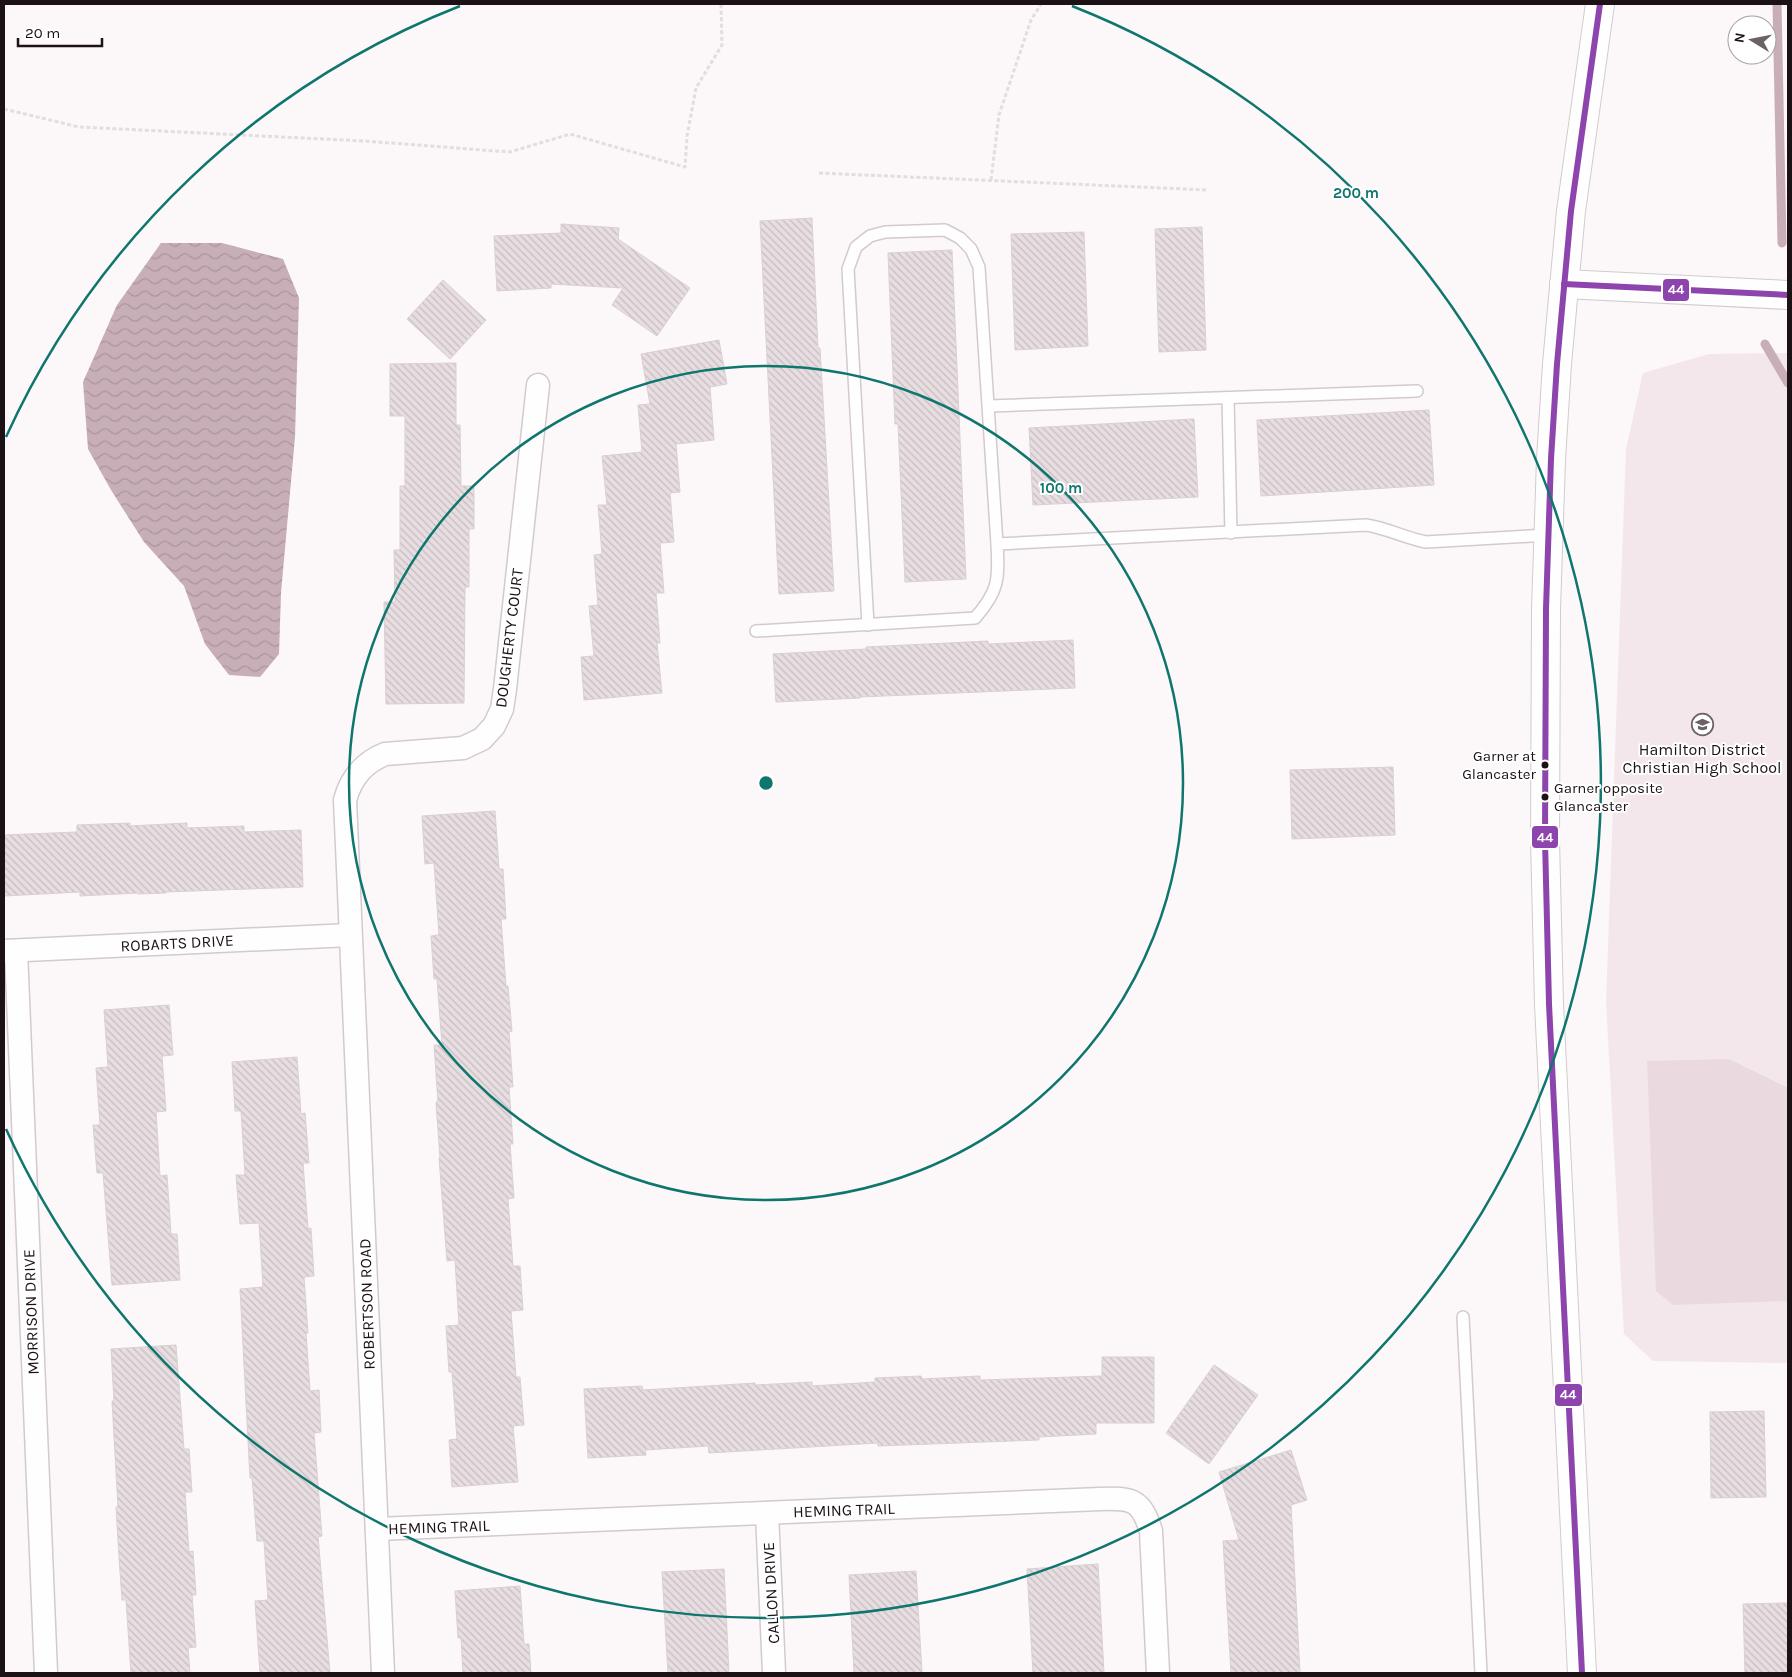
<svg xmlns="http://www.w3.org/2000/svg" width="1792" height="1677" viewBox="0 0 1792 1677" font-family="Karla,sans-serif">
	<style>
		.built { fill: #f3e7ec }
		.pitch { fill: #eadae0 }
		.water { fill: url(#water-waves) }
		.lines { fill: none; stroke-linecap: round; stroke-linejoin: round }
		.stream { stroke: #c8aeb7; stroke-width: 9 }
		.building { fill: url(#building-back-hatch); stroke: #d9d0d4 }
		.lane-casing { stroke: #d3cace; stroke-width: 14 }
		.street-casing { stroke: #d3cace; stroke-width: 25 }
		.secondary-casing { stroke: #d3cace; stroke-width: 30 }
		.path { stroke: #e0dedf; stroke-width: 3; stroke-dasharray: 4 2.5; stroke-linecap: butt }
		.lane { stroke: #fffefe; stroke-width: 11 }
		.street { stroke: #fffefe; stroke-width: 22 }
		.secondary { stroke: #fffefe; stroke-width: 28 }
		.bus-1-casing { stroke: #fff; stroke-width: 10 }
		.bus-1 { stroke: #8e44ad; stroke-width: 6 }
		.ring { fill: none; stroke: #0f766e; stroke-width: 2.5 }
		.bus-dot { fill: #1c1115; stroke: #fff; stroke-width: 2 }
		.labels { text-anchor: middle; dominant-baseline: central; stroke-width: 4; stroke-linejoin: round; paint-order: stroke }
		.bus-label { font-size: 15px; fill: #1c1115; stroke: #fff; text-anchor: end }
		.street-label { font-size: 16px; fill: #1c1115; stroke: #fff }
		.poi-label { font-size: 16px; fill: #1c1115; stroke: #fff }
		.centre { fill: #0f766e; stroke: #fff; stroke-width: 2.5 }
		.ring-label { font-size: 15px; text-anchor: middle; font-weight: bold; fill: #0f766e; stroke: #fff; stroke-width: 4; stroke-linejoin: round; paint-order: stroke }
		.line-badge { stroke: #fff; stroke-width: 2 }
		.badge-label { font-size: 14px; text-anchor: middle; font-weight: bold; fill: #fff }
	</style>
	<defs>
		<pattern id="water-waves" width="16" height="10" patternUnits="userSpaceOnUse" patternTransform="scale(1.25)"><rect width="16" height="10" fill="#c8aeb7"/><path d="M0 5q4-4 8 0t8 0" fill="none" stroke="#ab959c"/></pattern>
		<pattern id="building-back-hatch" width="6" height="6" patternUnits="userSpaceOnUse" patternTransform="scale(1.25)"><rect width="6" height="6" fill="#e8dee2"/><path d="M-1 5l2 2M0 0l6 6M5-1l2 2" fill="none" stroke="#c6bdc1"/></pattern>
	</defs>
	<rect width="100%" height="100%" fill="#fcf7f9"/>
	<path class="built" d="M 1788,353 L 1788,1363 L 1653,1361 L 1624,1334 L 1606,1001 L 1626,449 L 1643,373 L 1709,354 Z"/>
	<path class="pitch" d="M 1729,1059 L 1788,1088 L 1788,1301 L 1673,1305 L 1656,1291 L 1647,1061 Z"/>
	<path class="water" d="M 161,243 L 222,243 L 283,259 L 299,298 L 295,437 L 281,593 L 279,654 L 260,677 L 229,675 L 205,644 L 184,586 L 144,542 L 111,490 L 88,449 L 83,382 L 117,305 Z"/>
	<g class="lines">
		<g class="stream">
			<path d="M 1777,4 L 1782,243"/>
			<path d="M 1765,344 L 1788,383"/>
		</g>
	</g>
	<g class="building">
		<path d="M 812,218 L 818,348 L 820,348 L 834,591 L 779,594 L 760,221 Z"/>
		<path d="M 561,224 L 619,228 L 618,239 L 690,288 L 657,336 L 612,305 L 623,288 L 551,284 L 551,288 L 497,291 L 494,236 L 561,233 Z"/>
		<path d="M 1202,227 L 1206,350 L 1159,352 L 1155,229 Z"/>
		<path d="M 1084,232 L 1088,346 L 1015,350 L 1011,234 Z"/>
		<path d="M 952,250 L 966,579 L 905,582 L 898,424 L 895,424 L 888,253 Z"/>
		<path d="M 443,280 L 486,320 L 450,359 L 407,319 Z"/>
		<path d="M 719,340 L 727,384 L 710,387 L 714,440 L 676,444 L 680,492 L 670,493 L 674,542 L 660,543 L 664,593 L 656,593 L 660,643 L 657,643 L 662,693 L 584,700 L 581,657 L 594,656 L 589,606 L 598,605 L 594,555 L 602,554 L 598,505 L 607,505 L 602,456 L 642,452 L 638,405 L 650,404 L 641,354 Z"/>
		<path d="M 456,363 L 456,425 L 460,425 L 461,486 L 474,486 L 474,529 L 469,529 L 469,587 L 465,587 L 464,703 L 386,704 L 384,602 L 395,602 L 394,550 L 400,550 L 400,486 L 405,486 L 405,416 L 390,416 L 390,364 Z"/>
		<path d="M 1429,410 L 1434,485 L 1261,496 L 1257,420 Z"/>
		<path d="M 1194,419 L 1198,497 L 1033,505 L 1029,428 Z"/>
		<path d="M 1073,640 L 1075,688 L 860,697 L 860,698 L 776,702 L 773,654 L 866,649 L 866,647 L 988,641 L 988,644 Z"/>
		<path d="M 1393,767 L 1395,835 L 1292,839 L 1290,770 Z"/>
		<path d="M 495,811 L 499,869 L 503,869 L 506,919 L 501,919 L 506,986 L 508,986 L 512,1031 L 509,1032 L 513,1087 L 509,1087 L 513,1144 L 510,1144 L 514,1198 L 508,1199 L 513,1266 L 520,1266 L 523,1310 L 511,1311 L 516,1377 L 520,1377 L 524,1425 L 513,1426 L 518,1482 L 452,1487 L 449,1440 L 457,1439 L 452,1372 L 449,1372 L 446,1326 L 459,1325 L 455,1260 L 447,1261 L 439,1158 L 440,1158 L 436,1102 L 438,1102 L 434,1045 L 442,1045 L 437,979 L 434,979 L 431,936 L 439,935 L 434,863 L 425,864 L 422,816 Z"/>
		<path d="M 130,823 L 130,826 L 187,823 L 187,828 L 244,826 L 244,832 L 301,830 L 303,887 L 166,892 L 166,893 L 138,894 L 138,893 L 80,896 L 80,892 L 4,896 L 4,835 L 77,832 L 77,825 Z"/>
		<path d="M 169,1005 L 173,1055 L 162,1056 L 166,1111 L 156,1112 L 160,1176 L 167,1175 L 171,1234 L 177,1234 L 180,1280 L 112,1285 L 103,1173 L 97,1173 L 93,1125 L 100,1125 L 96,1068 L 108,1067 L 104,1010 Z"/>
		<path d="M 297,1057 L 301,1114 L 305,1113 L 309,1163 L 303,1163 L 308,1229 L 311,1228 L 314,1276 L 304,1277 L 308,1333 L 306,1333 L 310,1391 L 319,1390 L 321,1432 L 314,1433 L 322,1536 L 318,1537 L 330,1673 L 260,1673 L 255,1601 L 268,1600 L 264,1541 L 257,1541 L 252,1478 L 250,1478 L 240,1289 L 263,1287 L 259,1223 L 240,1224 L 236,1175 L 245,1175 L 241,1111 L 235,1111 L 232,1062 Z"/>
		<path d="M 176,1345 L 184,1449 L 189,1449 L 192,1492 L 185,1492 L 189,1552 L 193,1551 L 196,1595 L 192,1595 L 196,1647 L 188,1648 L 190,1673 L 131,1673 L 126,1600 L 122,1600 L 119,1557 L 116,1507 L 118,1507 L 112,1401 L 114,1401 L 111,1349 Z"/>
		<path d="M 1102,1357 L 1154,1357 L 1154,1423 L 1096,1423 L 1096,1434 L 1039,1437 L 1039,1440 L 878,1446 L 878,1443 L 709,1453 L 708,1446 L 645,1450 L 646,1455 L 588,1458 L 584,1389 L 642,1386 L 643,1390 L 755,1383 L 755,1385 L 812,1382 L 812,1386 L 875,1382 L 875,1378 L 921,1376 L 922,1379 L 980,1376 L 980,1380 L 1102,1376 Z"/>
		<path d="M 1214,1365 L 1258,1395 L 1209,1464 L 1166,1433 Z"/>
		<path d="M 1764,1411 L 1766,1497 L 1711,1498 L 1710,1412 Z"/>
		<path d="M 1291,1450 L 1307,1500 L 1291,1505 L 1300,1673 L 1231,1673 L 1223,1541 L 1239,1540 L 1219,1472 Z"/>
		<path d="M 1098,1564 L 1104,1673 L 1033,1673 L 1027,1569 Z"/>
		<path d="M 724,1569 L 729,1673 L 668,1673 L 662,1572 Z"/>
		<path d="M 916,1571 L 922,1673 L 854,1673 L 849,1575 Z"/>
		<path d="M 520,1586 L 524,1644 L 529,1644 L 531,1673 L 463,1673 L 461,1638 L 458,1638 L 455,1591 Z"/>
		<path d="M 1788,1603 L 1788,1673 L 1745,1673 L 1743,1604 Z"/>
	</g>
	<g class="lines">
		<defs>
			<g id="lane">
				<path d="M 1228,398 L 1231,533"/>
				<path d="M 989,406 L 1417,391"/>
				<path d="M 868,625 L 848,269 L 856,247 L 870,236 L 885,232 L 945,230 L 960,238 L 971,249 L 979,267 L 997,544"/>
				<path d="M 756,631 L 975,618 C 999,591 999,579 997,544 L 1366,525 C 1387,528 1405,538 1426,542 L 1548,535"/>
				<path d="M 1463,1317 L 1481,1673"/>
			</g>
			<g id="street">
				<path d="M 4,951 L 350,935"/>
				<path d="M 16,951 L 46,1673"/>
				<path d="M 767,1513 L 774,1673"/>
				<path d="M 377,1529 L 1100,1499 C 1132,1498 1141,1499 1151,1531 L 1158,1673"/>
				<path d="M 383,1673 L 345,800 C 351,778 363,763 385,754 L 463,748 L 482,739 L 494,726 L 502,709 L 505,689 L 538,385"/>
			</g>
			<g id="secondary">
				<path d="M 1564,284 L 1788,295"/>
				<path d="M 1582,1673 L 1549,1004 L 1545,840 L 1546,609 L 1551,459 L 1557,364 L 1571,211 L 1600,4"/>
			</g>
		</defs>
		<use href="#lane" class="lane-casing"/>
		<use href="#street" class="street-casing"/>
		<use href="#secondary" class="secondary-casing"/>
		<g class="path">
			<path d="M 4,109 L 79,127 L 364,141 L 510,152 L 570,134 L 685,167 L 687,136 L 696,88 L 722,45 L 721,4"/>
			<path d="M 819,173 L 1208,190"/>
			<path d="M 991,180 L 999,115 L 1031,20 L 1041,4"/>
		</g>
		<use href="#lane" class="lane"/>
		<use href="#street" class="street"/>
		<use href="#secondary" class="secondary"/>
		<defs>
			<g id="bus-1">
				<path d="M 1564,284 L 1788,295"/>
				<path d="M 1582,1673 L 1549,1004 L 1545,840 L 1546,609 L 1551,459 L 1557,364 L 1571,211 L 1600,4"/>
			</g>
		</defs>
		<use href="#bus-1" class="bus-1-casing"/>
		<use href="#bus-1" class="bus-1"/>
	</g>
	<g class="ring">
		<circle cx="766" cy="783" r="417"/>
		<path d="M6 437A835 835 0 0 1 460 6M1072 6A835 835 0 1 1 6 1129"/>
	</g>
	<defs>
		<symbol id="school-ring" viewBox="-11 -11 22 22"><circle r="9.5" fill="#fff" stroke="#6a6265" stroke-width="1.5"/><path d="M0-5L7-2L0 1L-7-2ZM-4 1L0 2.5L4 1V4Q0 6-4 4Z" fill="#6a6265"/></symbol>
	</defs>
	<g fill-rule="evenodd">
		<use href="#school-ring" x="1690" y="712" width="25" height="25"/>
	</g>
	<g class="bus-dot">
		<circle cx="1545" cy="765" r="4.5"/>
		<circle cx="1545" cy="797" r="4.5"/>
	</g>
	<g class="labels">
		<g class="bus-label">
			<text x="1536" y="756">Garner at<tspan x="1536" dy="18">Glancaster</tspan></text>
			<text x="1554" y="788" text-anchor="start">Garner opposite<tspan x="1554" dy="18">Glancaster</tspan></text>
		</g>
		<g class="street-label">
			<text transform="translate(509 638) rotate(-83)">DOUGHERTY COURT</text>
			<text transform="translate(177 943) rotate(-3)">ROBARTS DRIVE</text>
			<text transform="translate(367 1304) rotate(-92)">ROBERTSON ROAD</text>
			<text transform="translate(31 1312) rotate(-92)">MORRISON DRIVE</text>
			<text transform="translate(844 1510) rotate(-2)">HEMING TRAIL</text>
			<text transform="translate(439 1527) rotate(-2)">HEMING TRAIL</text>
			<text transform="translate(771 1593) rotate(-93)">CALLON DRIVE</text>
		</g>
		<g class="poi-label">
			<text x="1702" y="749">Hamilton District<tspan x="1702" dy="18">Christian High School</tspan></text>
		</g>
	</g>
	<circle cx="766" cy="783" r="8" class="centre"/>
	<g class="ring-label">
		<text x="1356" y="198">200 m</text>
		<text x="1061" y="493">100 m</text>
	</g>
	<g class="line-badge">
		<rect x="1662" y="278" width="28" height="24" rx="5" fill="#8e44ad"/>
		<rect x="1531" y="825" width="28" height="24" rx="5" fill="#8e44ad"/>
		<rect x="1554" y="1383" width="29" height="24" rx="5" fill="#8e44ad"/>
	</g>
	<g class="badge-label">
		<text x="1676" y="294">44</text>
		<text x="1545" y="842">44</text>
		<text x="1568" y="1399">44</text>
	</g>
	<rect width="1792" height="1677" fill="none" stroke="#1c1115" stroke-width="10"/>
	<g transform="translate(1752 40) rotate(280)"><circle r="24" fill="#ffffff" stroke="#a4a0a1"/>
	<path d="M0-4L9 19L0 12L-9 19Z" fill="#6a6265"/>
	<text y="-8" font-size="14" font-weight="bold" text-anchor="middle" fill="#1c1115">N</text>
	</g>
	<path d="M18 38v8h84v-8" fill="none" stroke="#1c1115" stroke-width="2.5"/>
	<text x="25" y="38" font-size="15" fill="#1c1115" stroke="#ffffff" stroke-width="4" paint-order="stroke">20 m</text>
</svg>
